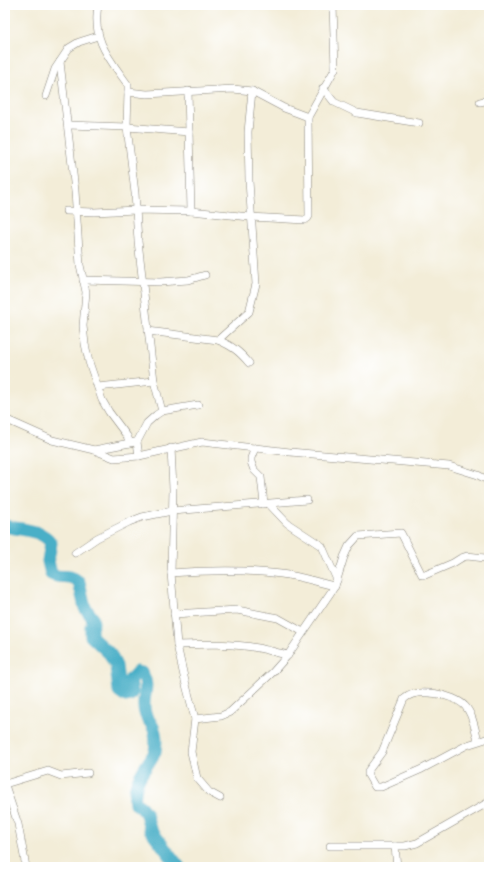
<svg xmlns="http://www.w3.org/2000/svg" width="494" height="872" viewBox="0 0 494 872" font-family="'Gochi Hand',sans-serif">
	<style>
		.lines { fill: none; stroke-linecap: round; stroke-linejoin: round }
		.river { stroke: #48afc7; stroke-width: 13 }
		.street-casing { stroke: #88847a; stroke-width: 8 }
		.street { stroke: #fff; stroke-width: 7 }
	</style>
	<rect width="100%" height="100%" fill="#fff"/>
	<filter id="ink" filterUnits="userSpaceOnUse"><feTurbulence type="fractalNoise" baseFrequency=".025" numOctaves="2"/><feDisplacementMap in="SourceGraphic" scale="8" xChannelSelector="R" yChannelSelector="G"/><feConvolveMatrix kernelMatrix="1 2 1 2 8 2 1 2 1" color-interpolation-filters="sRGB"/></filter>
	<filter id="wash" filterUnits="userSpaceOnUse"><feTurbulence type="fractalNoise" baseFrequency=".012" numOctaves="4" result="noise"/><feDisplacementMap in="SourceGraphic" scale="16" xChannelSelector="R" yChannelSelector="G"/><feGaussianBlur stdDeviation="0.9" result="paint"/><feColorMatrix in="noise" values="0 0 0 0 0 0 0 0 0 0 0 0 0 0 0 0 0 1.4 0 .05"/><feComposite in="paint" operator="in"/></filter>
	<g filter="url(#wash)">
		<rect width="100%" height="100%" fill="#f3edd8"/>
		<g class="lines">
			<path class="river" d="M 5,526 C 20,530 42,529 51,543 L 48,561 L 51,574 C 61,580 67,572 79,582 L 85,608 L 92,617 L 93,623 L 91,627 L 91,636 L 110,654 L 116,666 L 119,691 L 126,696 L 130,695 L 132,692 L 130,680 L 137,672 L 142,673 C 150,687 143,693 144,707 C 145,720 149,718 153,727 C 157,735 156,744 155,752 C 145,770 132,781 135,803 L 141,807 L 146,814 L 150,829 L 179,867"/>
		</g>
	</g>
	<g filter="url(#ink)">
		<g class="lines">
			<defs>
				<g id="street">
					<path d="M 60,62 L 75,191 L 80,265 L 86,292 L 83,326 L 85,344 L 89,362 L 102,400 L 109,412 L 127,436 L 130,443"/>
					<path d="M 323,88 L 334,102 L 357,113 L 419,123"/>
					<path d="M 188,91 L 191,211"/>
					<path d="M 128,92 L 127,127 L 135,193 L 138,241 L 154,381 L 162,411"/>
					<path d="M 46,96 L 55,69 L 69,48 L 79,42 L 98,36"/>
					<path d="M 480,102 L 489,100"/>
					<path d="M 308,117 L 335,69 L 333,5"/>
					<path d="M 68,125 L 127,127 L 189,132"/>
					<path d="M 66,211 L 94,212 L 136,210 L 191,211 L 250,217 L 305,220 L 308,218 L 309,216 L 308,117 L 284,108 L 252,91 L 233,89 L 147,94 L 128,92 L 128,85 C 109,58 92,41 98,5"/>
					<path d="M 83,280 L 160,282 L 188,280 L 205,275"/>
					<path d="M 148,331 L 218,340 C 232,346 239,351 249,363"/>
					<path d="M 218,340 L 249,312 L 256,284 L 249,181 L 248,132 L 252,91"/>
					<path d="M 98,387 L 154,381"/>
					<path d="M 5,419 L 52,440 L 94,450 L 114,458 L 139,456 L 202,442 L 290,452 L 449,466 L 478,475 L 489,481"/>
					<path d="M 171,448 L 173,489 L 171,573 L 177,645 L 185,681 L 195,719 L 191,752 L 197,778 L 209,792 L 220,798"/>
					<path d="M 255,448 L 251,458 L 251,462 L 254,470 L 261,477 L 264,504"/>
					<path d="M 94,450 L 135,442"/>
					<path d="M 139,456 L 137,442 L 147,423 L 156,415 L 162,411 L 198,405"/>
					<path d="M 269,504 L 287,523 L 322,546 L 337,580"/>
					<path d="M 75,553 L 97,538 L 129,522 L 142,517 L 172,511 L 307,500"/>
					<path d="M 171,573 C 208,570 244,569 281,574 C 299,576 317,582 335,586"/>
					<path d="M 174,614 L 237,610 L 278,618 L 303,632"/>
					<path d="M 177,645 C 204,644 232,643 258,648 C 268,650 278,653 288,655"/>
					<path d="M 195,719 L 221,716 L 230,712 L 273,672 L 288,655 L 335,586 L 344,557 L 349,546 L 358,536 L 401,533 L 422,575 L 425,575 L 453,563 L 461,558 L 467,556 L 485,558 L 489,557"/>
					<path d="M 478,740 C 475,730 473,714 465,706 C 454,694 416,687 404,699 L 382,752 L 368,771 L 368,775 L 375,787 L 381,787 L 422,769 L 467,745 L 489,738"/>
					<path d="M 5,784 L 48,771 L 61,776 L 88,773"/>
					<path d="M 5,785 L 18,824 L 26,867"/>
					<path d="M 330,846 L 405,846 L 417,843 L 489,802"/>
					<path d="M 395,846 L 397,867"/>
				</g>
			</defs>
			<use href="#street" class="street-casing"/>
			<use href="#street" class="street"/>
		</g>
	</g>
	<rect width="494" height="872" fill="none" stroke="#fff" stroke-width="20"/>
</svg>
